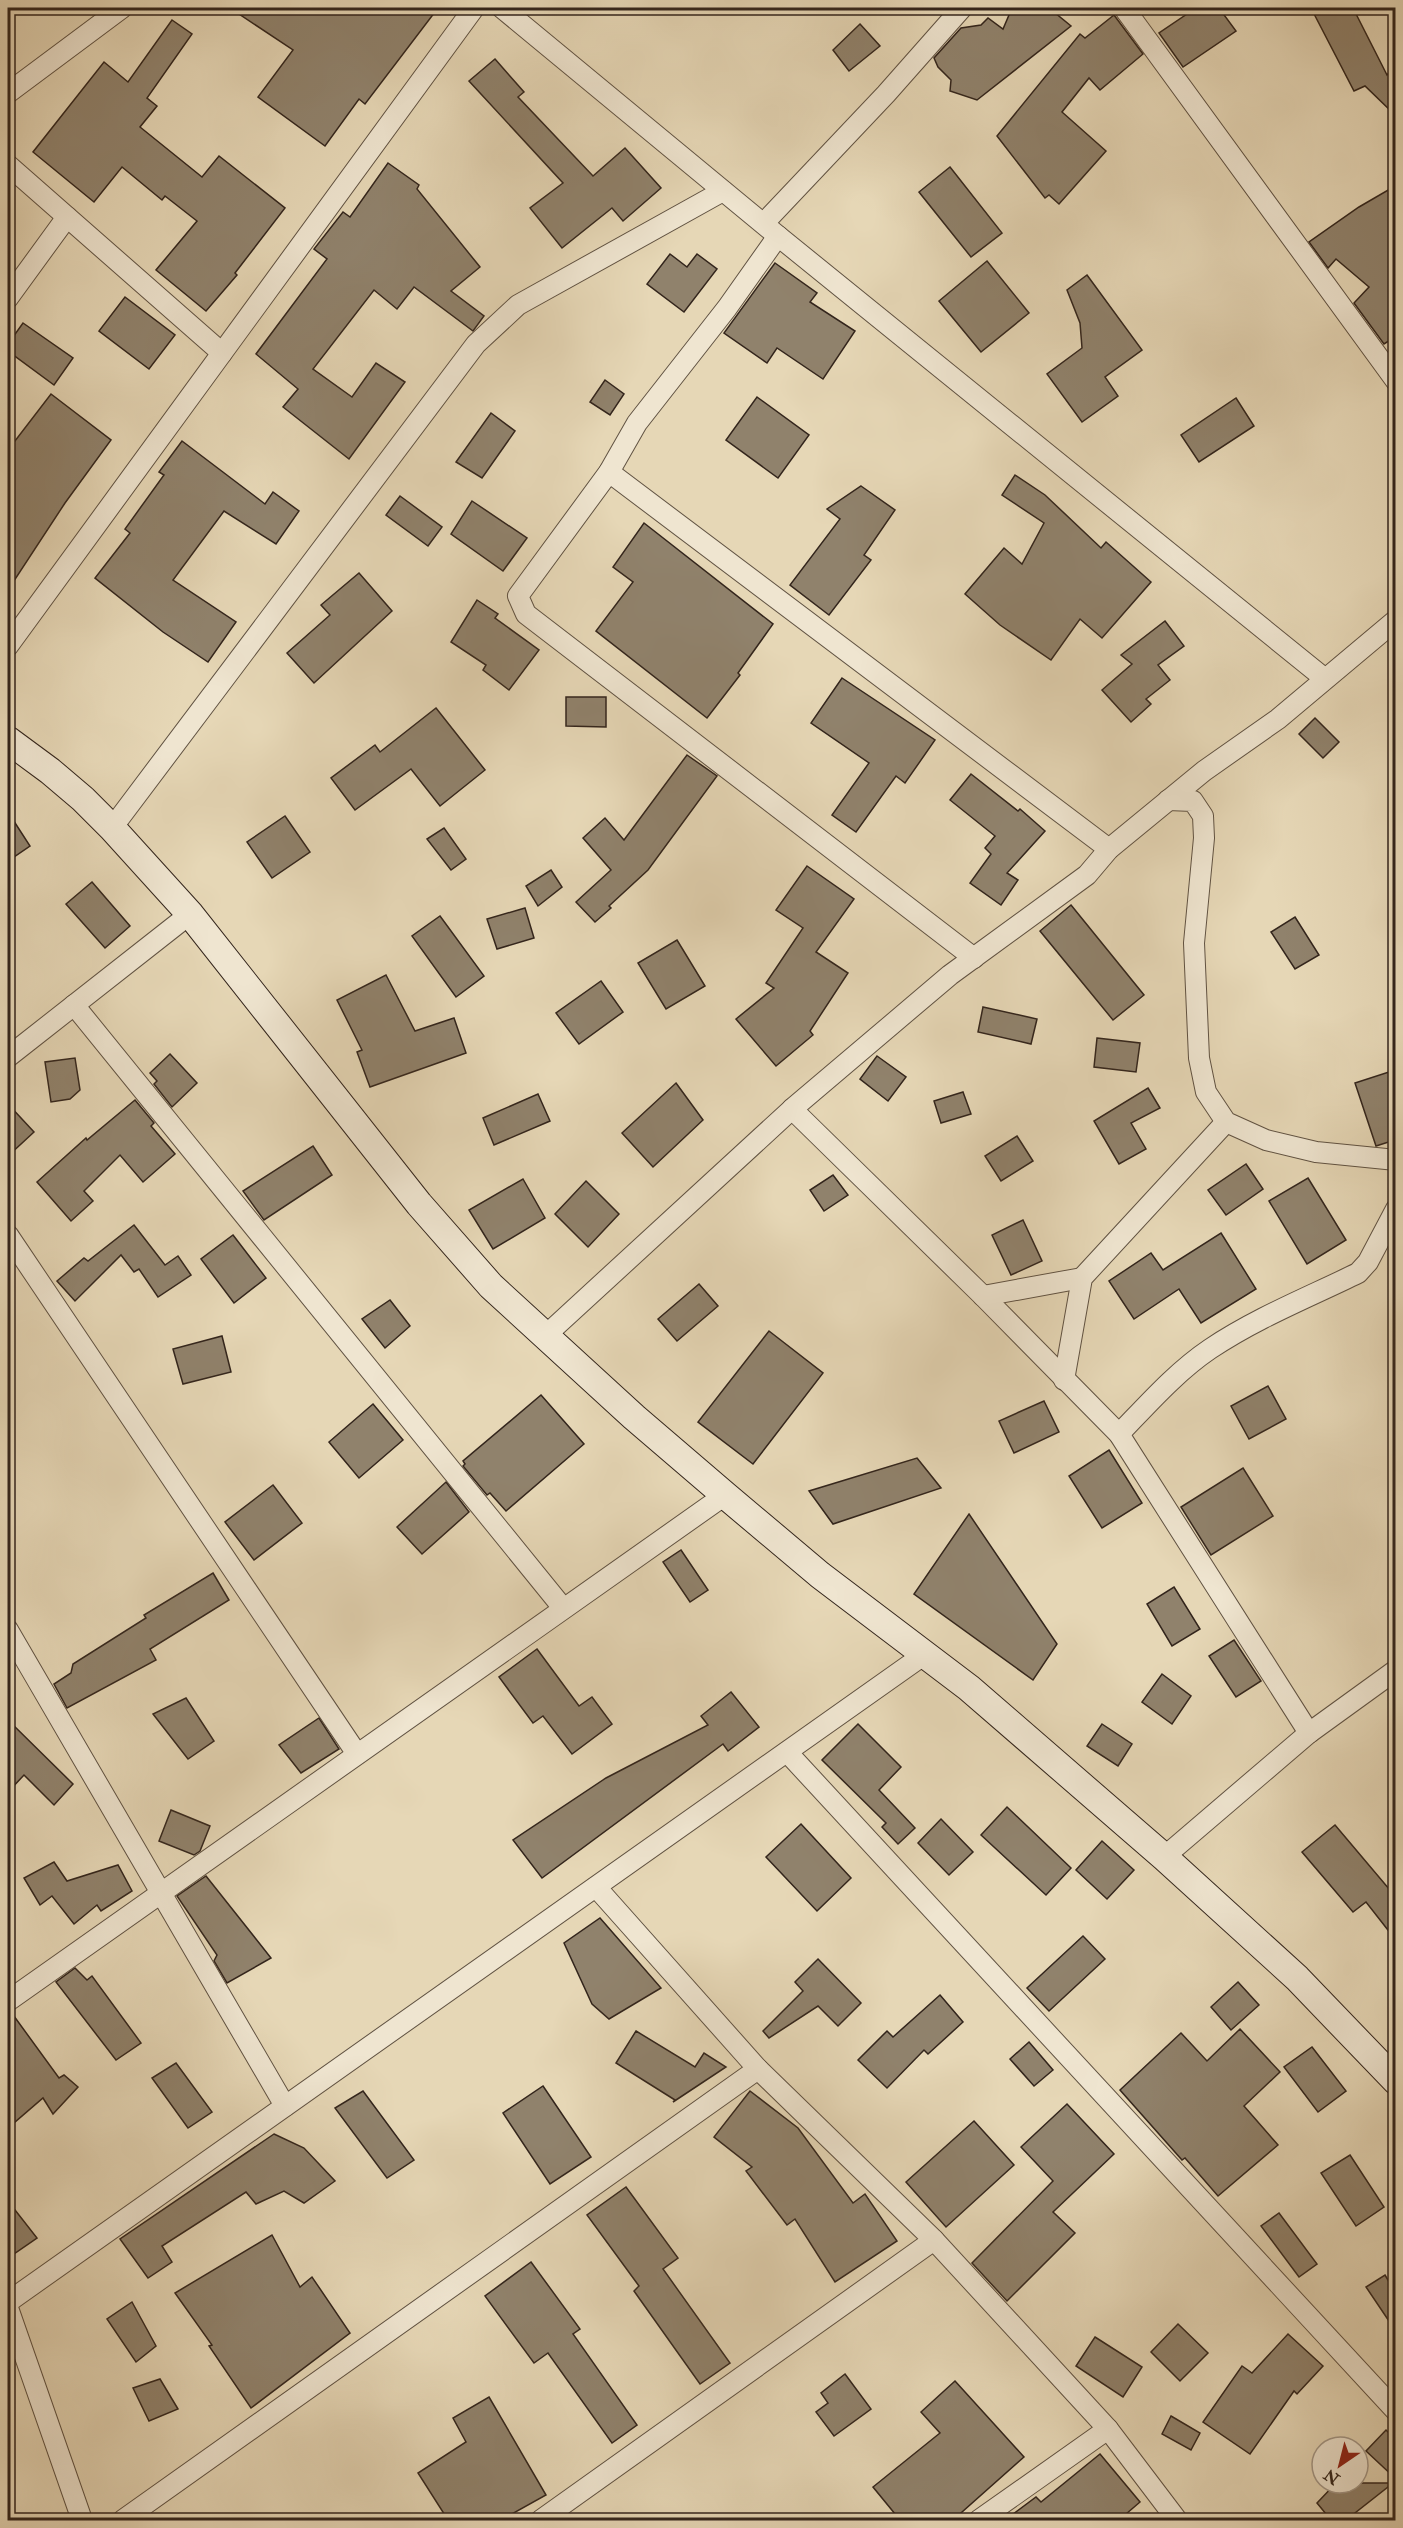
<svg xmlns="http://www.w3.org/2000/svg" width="1403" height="2528" viewBox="0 0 1403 2528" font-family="'IM FELL Double Pica',serif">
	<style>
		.building { fill: #90826c; stroke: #33251c; stroke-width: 1.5 }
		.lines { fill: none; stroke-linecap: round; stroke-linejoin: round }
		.street-casing { stroke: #605242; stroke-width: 22 }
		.secondary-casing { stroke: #33251c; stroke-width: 29 }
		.street { stroke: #efe5d0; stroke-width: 20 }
		.secondary { stroke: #efe5d0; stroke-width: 27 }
	</style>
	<rect width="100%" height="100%" fill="#e6d7b6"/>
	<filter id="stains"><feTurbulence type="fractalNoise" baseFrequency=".00333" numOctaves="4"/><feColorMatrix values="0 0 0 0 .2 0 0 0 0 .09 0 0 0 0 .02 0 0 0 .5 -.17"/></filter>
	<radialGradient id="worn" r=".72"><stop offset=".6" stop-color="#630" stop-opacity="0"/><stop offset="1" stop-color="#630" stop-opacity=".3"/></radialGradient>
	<g class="building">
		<path d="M 230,8 L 438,8 L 365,104 L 359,99 L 325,146 L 258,97 L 293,50 Z"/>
		<path d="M 1012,8 L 1049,8 L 1071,26 L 977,100 L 950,91 L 951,80 L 938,67 L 934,58 L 961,28 L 981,25 L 988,18 L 1003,29 Z"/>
		<path d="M 1196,8 L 1219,8 L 1236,31 L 1183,67 L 1159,33 Z"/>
		<path d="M 1311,8 L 1353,8 L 1387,75 L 1395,66 L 1395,115 L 1365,86 L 1354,91 Z"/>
		<path d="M 1114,15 L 1143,54 L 1100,90 L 1089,78 L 1062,112 L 1106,151 L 1059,204 L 1049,195 L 1045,198 L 997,136 L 1080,34 L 1085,38 Z"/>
		<path d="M 172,20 L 192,34 L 147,98 L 157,106 L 140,127 L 202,177 L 219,156 L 285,208 L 235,273 L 237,275 L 206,311 L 156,270 L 197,221 L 165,196 L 162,200 L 122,167 L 94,202 L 33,152 L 104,62 L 128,82 Z"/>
		<path d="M 860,24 L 880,46 L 849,71 L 833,50 Z"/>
		<path d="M 495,59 L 524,92 L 518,97 L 593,176 L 625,148 L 661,188 L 623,221 L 612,208 L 562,248 L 530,208 L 563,183 L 469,81 Z"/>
		<path d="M 388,163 L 419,185 L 417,189 L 480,267 L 451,291 L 484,316 L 473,331 L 414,287 L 397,309 L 374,290 L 313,369 L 352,397 L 376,363 L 405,382 L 349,459 L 283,407 L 298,389 L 256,354 L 327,259 L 314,249 L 343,212 L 350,217 Z"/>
		<path d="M 950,167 L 1002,233 L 971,257 L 919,192 Z"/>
		<path d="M 1395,186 L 1395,337 L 1384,344 L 1354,303 L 1369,287 L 1336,259 L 1328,268 L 1309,242 L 1359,207 Z"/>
		<path d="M 670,254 L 687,267 L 697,254 L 717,269 L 684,312 L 647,284 Z"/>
		<path d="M 987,261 L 1029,313 L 981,352 L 939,301 Z"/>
		<path d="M 775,263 L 817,293 L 810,302 L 855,331 L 823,379 L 777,348 L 767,363 L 724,333 Z"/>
		<path d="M 1087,275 L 1142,350 L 1105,377 L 1118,396 L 1082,422 L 1047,374 L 1082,348 L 1080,323 L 1067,290 Z"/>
		<path d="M 125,297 L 175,335 L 149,369 L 99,331 Z"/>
		<path d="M 23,323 L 73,358 L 54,385 L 8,351 L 8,344 Z"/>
		<path d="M 605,380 L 624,394 L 610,415 L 590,402 Z"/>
		<path d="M 51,394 L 111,440 L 65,503 L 8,590 L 8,450 Z"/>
		<path d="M 757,397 L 809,435 L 778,478 L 726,440 Z"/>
		<path d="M 1236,398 L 1254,426 L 1199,462 L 1181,435 Z"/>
		<path d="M 491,413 L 515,431 L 482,478 L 456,462 Z"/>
		<path d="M 182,441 L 265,504 L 273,492 L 299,511 L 276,544 L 224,511 L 173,580 L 236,622 L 208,662 L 163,632 L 95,578 L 130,533 L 125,529 L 164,475 L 159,472 Z"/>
		<path d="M 1015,475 L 1045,495 L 1101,548 L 1106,542 L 1151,582 L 1102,638 L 1080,619 L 1051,660 L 1000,625 L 965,594 L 1004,548 L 1022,564 L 1044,523 L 1002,495 Z"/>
		<path d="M 861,486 L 895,510 L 864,555 L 871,560 L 829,615 L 790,585 L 840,519 L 827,509 Z"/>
		<path d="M 400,496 L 442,527 L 428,546 L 386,515 Z"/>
		<path d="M 472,501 L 527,538 L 503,571 L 451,534 Z"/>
		<path d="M 644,523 L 773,624 L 738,673 L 740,675 L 707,718 L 596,631 L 633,582 L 613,567 Z"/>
		<path d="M 359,573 L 392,611 L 314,683 L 287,653 L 330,615 L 321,605 Z"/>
		<path d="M 477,600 L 498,614 L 495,618 L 539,650 L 509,690 L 483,670 L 486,665 L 451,642 Z"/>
		<path d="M 1165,621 L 1184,646 L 1158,665 L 1170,680 L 1146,699 L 1151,704 L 1131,722 L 1102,690 L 1132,664 L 1121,655 Z"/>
		<path d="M 842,678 L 935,740 L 905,783 L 896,776 L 856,832 L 832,815 L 869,763 L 811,723 Z"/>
		<path d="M 566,697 L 606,697 L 606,727 L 566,726 Z"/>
		<path d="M 436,708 L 485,770 L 440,806 L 411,769 L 355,810 L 331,778 L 375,745 L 380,752 Z"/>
		<path d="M 1315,718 L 1339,742 L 1323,758 L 1299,734 Z"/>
		<path d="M 687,755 L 717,776 L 648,870 L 609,906 L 611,908 L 595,922 L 576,902 L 611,870 L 583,838 L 605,818 L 624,840 Z"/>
		<path d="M 971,774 L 1018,811 L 1020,809 L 1045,831 L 1007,873 L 1018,880 L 1001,905 L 970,883 L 991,854 L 985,848 L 995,836 L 950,800 Z"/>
		<path d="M 8,812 L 30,846 L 8,861 Z"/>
		<path d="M 285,816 L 310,852 L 272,878 L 247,842 Z"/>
		<path d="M 444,828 L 466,859 L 451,870 L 427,839 Z"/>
		<path d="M 807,866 L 854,899 L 816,952 L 848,973 L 810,1031 L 813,1035 L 776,1066 L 736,1019 L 774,988 L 766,983 L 803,928 L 776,910 Z"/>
		<path d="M 551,870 L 562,887 L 538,906 L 526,886 Z"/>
		<path d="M 92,882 L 130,926 L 105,948 L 66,904 Z"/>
		<path d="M 1071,905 L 1144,995 L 1113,1020 L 1040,931 Z"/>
		<path d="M 525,908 L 534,938 L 497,949 L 487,919 Z"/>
		<path d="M 440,916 L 484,976 L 456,997 L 412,936 Z"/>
		<path d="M 1295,917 L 1319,955 L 1295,969 L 1271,932 Z"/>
		<path d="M 677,940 L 705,986 L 666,1009 L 638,963 Z"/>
		<path d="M 386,975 L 415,1031 L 454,1018 L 466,1053 L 370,1087 L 357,1052 L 362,1050 L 337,1000 Z"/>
		<path d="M 601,981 L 623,1012 L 579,1044 L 556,1013 Z"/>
		<path d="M 983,1007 L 1037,1019 L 1031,1044 L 978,1032 Z"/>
		<path d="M 1097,1038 L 1140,1043 L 1136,1072 L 1094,1067 Z"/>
		<path d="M 170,1054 L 197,1083 L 172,1107 L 154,1084 L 157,1081 L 150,1073 Z"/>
		<path d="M 877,1056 L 906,1077 L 888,1101 L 860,1079 Z"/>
		<path d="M 75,1058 L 80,1090 L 70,1099 L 51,1102 L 45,1062 Z"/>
		<path d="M 1395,1070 L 1395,1140 L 1376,1146 L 1355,1083 Z"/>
		<path d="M 676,1083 L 703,1120 L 653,1167 L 622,1133 Z"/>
		<path d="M 1148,1088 L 1160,1108 L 1131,1123 L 1146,1149 L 1119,1164 L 1094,1121 Z"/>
		<path d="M 963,1092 L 971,1114 L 941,1123 L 934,1101 Z"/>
		<path d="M 538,1094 L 550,1121 L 494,1145 L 483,1118 Z"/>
		<path d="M 135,1100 L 154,1123 L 151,1126 L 175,1154 L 143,1182 L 120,1155 L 84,1191 L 93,1201 L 71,1221 L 37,1182 L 86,1138 L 87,1140 Z"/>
		<path d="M 8,1104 L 34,1132 L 8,1156 Z"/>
		<path d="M 1017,1136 L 1033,1161 L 1001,1181 L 985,1156 Z"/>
		<path d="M 313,1146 L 332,1175 L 264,1220 L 243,1191 Z"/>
		<path d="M 1246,1164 L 1263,1189 L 1226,1215 L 1208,1190 Z"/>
		<path d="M 833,1175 L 848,1195 L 824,1211 L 810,1190 Z"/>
		<path d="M 1308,1178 L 1346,1240 L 1307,1264 L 1269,1201 Z"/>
		<path d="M 523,1179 L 545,1218 L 493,1249 L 469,1210 Z"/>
		<path d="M 586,1181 L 619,1214 L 588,1247 L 555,1214 Z"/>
		<path d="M 1023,1220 L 1042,1261 L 1011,1275 L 992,1235 Z"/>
		<path d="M 134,1225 L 165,1265 L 178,1256 L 191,1275 L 158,1297 L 139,1269 L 134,1272 L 121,1255 L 75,1301 L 57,1281 L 84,1258 L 88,1261 Z"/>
		<path d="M 1221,1233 L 1256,1289 L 1201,1323 L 1179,1289 L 1134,1319 L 1109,1281 L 1151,1253 L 1163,1270 Z"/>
		<path d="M 233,1235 L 266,1278 L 234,1303 L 201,1259 Z"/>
		<path d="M 699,1284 L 718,1306 L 677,1341 L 658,1319 Z"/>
		<path d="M 390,1300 L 410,1326 L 385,1348 L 362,1319 Z"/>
		<path d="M 769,1331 L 823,1373 L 753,1464 L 698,1422 Z"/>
		<path d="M 222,1336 L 231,1372 L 183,1384 L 173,1349 Z"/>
		<path d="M 1268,1386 L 1286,1419 L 1249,1439 L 1231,1406 Z"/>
		<path d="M 541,1395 L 584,1444 L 506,1511 L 490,1493 L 487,1495 L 463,1466 L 465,1464 L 463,1461 Z"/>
		<path d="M 1044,1401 L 1059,1432 L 1014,1453 L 999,1421 Z"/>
		<path d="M 373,1404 L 403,1440 L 359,1478 L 329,1442 Z"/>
		<path d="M 1109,1450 L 1142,1503 L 1102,1528 L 1069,1476 Z"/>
		<path d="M 917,1458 L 941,1488 L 833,1524 L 809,1491 Z"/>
		<path d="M 1243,1468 L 1273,1516 L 1211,1555 L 1181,1507 Z"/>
		<path d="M 446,1482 L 469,1512 L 422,1554 L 397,1527 Z"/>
		<path d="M 273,1485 L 302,1523 L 254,1560 L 225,1522 Z"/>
		<path d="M 969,1514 L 1057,1644 L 1033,1680 L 914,1594 Z"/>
		<path d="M 681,1550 L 708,1590 L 690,1602 L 663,1562 Z"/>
		<path d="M 213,1573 L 229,1600 L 150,1649 L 156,1660 L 67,1708 L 54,1684 L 71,1673 L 73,1664 L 146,1618 L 144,1615 Z"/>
		<path d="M 1174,1587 L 1200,1629 L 1172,1646 L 1147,1604 Z"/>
		<path d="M 1234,1640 L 1261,1681 L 1236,1697 L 1209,1656 Z"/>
		<path d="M 537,1649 L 579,1706 L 592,1697 L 612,1724 L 572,1754 L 543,1716 L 533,1723 L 499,1677 Z"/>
		<path d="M 1162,1674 L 1191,1696 L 1172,1724 L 1142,1702 Z"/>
		<path d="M 731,1692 L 759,1727 L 728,1751 L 723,1744 L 542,1878 L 513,1840 L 606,1778 L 708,1725 L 701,1716 Z"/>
		<path d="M 186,1698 L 214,1741 L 188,1759 L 153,1714 Z"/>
		<path d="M 319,1718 L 339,1749 L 301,1773 L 279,1745 Z"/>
		<path d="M 8,1720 L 73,1784 L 54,1805 L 24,1775 L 8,1792 Z"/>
		<path d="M 858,1724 L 901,1767 L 879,1790 L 915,1828 L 898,1844 L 882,1827 L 886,1823 L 822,1760 Z"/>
		<path d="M 1102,1724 L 1132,1744 L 1118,1766 L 1087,1746 Z"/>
		<path d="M 1007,1807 L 1071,1868 L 1046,1895 L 981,1835 Z"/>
		<path d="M 171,1810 L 210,1826 L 200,1851 L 194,1855 L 159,1841 Z"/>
		<path d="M 941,1819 L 973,1852 L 949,1875 L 918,1843 Z"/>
		<path d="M 801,1824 L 851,1878 L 817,1911 L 766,1857 Z"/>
		<path d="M 1335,1825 L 1395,1896 L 1395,1939 L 1366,1902 L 1353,1912 L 1302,1852 Z"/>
		<path d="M 1102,1841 L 1134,1870 L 1107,1899 L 1076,1870 Z"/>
		<path d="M 54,1862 L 67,1881 L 118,1865 L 132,1891 L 101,1911 L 97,1905 L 74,1924 L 52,1896 L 40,1905 L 24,1878 Z"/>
		<path d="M 206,1876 L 271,1958 L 227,1983 L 214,1961 L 217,1955 L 177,1896 Z"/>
		<path d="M 600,1918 L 661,1988 L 609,2019 L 592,2004 L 564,1943 Z"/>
		<path d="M 1083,1936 L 1105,1959 L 1049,2011 L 1027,1988 Z"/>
		<path d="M 818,1959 L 861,2003 L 838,2026 L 818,2006 L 769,2038 L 763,2031 L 803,1991 L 795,1982 Z"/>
		<path d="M 75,1968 L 87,1980 L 92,1976 L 141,2043 L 116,2060 L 56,1982 Z"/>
		<path d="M 1238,1982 L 1259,2005 L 1231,2030 L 1211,2007 Z"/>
		<path d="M 940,1995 L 963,2022 L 928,2054 L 924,2050 L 887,2088 L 858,2060 L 887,2031 L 893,2037 Z"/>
		<path d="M 11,2012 L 59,2078 L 64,2075 L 78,2087 L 53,2114 L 43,2098 L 8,2128 L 8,2013 Z"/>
		<path d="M 1240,2029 L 1280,2072 L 1244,2106 L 1278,2145 L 1218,2196 L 1185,2158 L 1182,2160 L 1120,2090 L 1181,2033 L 1207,2061 Z"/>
		<path d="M 636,2031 L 695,2067 L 704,2053 L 726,2067 L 673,2102 L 675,2100 L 616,2063 Z"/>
		<path d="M 1029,2042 L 1053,2070 L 1034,2086 L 1010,2059 Z"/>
		<path d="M 1312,2047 L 1346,2091 L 1318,2112 L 1284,2067 Z"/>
		<path d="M 176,2063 L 212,2112 L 188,2128 L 152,2078 Z"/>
		<path d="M 543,2086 L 591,2157 L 550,2184 L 503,2113 Z"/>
		<path d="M 363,2091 L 414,2160 L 387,2178 L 335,2108 Z"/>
		<path d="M 750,2091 L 798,2128 L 853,2203 L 865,2194 L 897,2241 L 835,2282 L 795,2219 L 787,2225 L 746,2171 L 752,2167 L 714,2137 Z"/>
		<path d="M 1067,2104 L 1114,2154 L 1053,2212 L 1075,2233 L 1007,2301 L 972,2263 L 1053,2181 L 1021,2147 Z"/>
		<path d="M 974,2121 L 1014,2165 L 946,2227 L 906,2182 Z"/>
		<path d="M 274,2134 L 304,2148 L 335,2181 L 304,2203 L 284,2191 L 256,2204 L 246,2192 L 162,2246 L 172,2262 L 148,2278 L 120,2239 Z"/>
		<path d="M 1350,2155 L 1384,2207 L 1356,2226 L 1321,2173 Z"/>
		<path d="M 626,2187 L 678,2258 L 663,2269 L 730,2363 L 700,2384 L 634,2291 L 639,2286 L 587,2215 Z"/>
		<path d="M 8,2201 L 37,2238 L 8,2258 Z"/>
		<path d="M 1279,2213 L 1317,2264 L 1299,2277 L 1261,2226 Z"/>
		<path d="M 272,2235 L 300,2287 L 312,2277 L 350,2333 L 251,2408 L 209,2346 L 212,2345 L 175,2293 Z"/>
		<path d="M 531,2262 L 580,2329 L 573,2334 L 637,2425 L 612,2443 L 548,2353 L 534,2363 L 485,2296 Z"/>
		<path d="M 1385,2275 L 1395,2292 L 1395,2330 L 1366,2287 Z"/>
		<path d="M 132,2302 L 156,2346 L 136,2362 L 107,2319 Z"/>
		<path d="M 1178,2324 L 1208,2353 L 1180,2381 L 1151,2352 Z"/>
		<path d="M 1288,2334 L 1323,2366 L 1297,2394 L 1294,2391 L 1250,2454 L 1203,2422 L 1242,2366 L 1252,2373 Z"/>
		<path d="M 1095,2337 L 1142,2367 L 1123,2397 L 1076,2366 Z"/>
		<path d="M 845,2374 L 871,2409 L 834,2436 L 816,2412 L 828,2403 L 821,2393 Z"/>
		<path d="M 160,2379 L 178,2409 L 149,2421 L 133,2388 Z"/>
		<path d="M 955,2381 L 1024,2457 L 953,2520 L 900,2520 L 873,2487 L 940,2433 L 921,2412 Z"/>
		<path d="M 489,2397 L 546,2495 L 501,2520 L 448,2520 L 418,2473 L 466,2442 L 453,2418 Z"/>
		<path d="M 1171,2416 L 1200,2433 L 1191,2450 L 1162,2434 Z"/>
		<path d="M 1386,2430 L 1395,2439 L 1395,2478 L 1366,2451 Z"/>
		<path d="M 1100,2454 L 1140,2502 L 1119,2520 L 1005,2520 L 1036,2497 L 1041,2502 Z"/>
		<path d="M 1336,2483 L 1393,2483 L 1346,2520 L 1331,2520 L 1317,2503 Z"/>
	</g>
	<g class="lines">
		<defs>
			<g id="street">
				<path d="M 502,8 L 778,236 L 1324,678"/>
				<path d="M 1124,8 L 1396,381"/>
				<path d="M 8,93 L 122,8"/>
				<path d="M 8,165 L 222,353"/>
				<path d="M 764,223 L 886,94 L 962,8"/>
				<path d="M 778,236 L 727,308 L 637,423 L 609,472 L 518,596 L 526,614 L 974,958"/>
				<path d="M 8,298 L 67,217"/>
				<path d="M 609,472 L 1109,849"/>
				<path d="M 8,646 L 474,8"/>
				<path d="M 1168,800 L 1193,801 L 1203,816 L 1204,838 L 1194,943 L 1199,1058 L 1206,1092 L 1226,1122 L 1266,1140 L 1316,1152 L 1396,1160"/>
				<path d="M 112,828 L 476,344 L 518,305 L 723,191"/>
				<path d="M 74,1005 L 563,1608"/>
				<path d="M 8,1057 L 190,914"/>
				<path d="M 792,1109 L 983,1296 L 1119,1434 L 1309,1733"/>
				<path d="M 8,1235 L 357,1754"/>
				<path d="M 983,1296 L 1082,1278"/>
				<path d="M 545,1336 L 792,1109 L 950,975 L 1087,875 L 1109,849 L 1204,771 L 1278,719 L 1396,620"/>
				<path d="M 1064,1380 L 1082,1278 L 1226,1122"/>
				<path d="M 1119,1434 C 1148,1404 1176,1372 1210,1349 C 1256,1318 1309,1297 1358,1273 L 1368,1262 L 1396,1209"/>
				<path d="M 8,1630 L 285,2106"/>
				<path d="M 787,1752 L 1396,2411"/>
				<path d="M 1164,1857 L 1309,1733 L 1396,1670"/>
				<path d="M 596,1887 L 758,2069 L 934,2240 L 1108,2429 L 1177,2520"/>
				<path d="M 8,2001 L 725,1495"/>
				<path d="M 8,2302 L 925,1654"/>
				<path d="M 8,2308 L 82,2520"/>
				<path d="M 123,2520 L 758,2069"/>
				<path d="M 541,2520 L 934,2240"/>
				<path d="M 979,2520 L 1108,2429"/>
			</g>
			<path id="secondary" d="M 8,740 L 50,771 L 83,799 L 112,828 L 190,914 L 419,1204 L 491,1286 L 634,1417 L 725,1495 L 820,1575 L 969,1688 L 1164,1857 L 1297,1978 L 1396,2081"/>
		</defs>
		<use href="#street" class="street-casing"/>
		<use href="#secondary" class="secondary-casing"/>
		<use href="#street" class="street"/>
		<use href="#secondary" class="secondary"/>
	</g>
	<rect width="1403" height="2528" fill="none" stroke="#e6d7b6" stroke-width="30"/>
	<rect x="9" y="9" width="1385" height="2510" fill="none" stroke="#33251c" stroke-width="3"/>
	<rect x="15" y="15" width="1373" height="2498" fill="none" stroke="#33251c" stroke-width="1.5"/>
	<g transform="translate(1340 2465) rotate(215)"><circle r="28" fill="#efe5d0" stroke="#a49888" stroke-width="1.5"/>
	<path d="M0-4.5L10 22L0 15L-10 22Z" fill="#8f2418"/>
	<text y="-9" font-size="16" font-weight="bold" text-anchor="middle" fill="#33251c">N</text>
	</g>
	<rect width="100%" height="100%" filter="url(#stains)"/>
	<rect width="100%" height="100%" fill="url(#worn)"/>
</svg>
